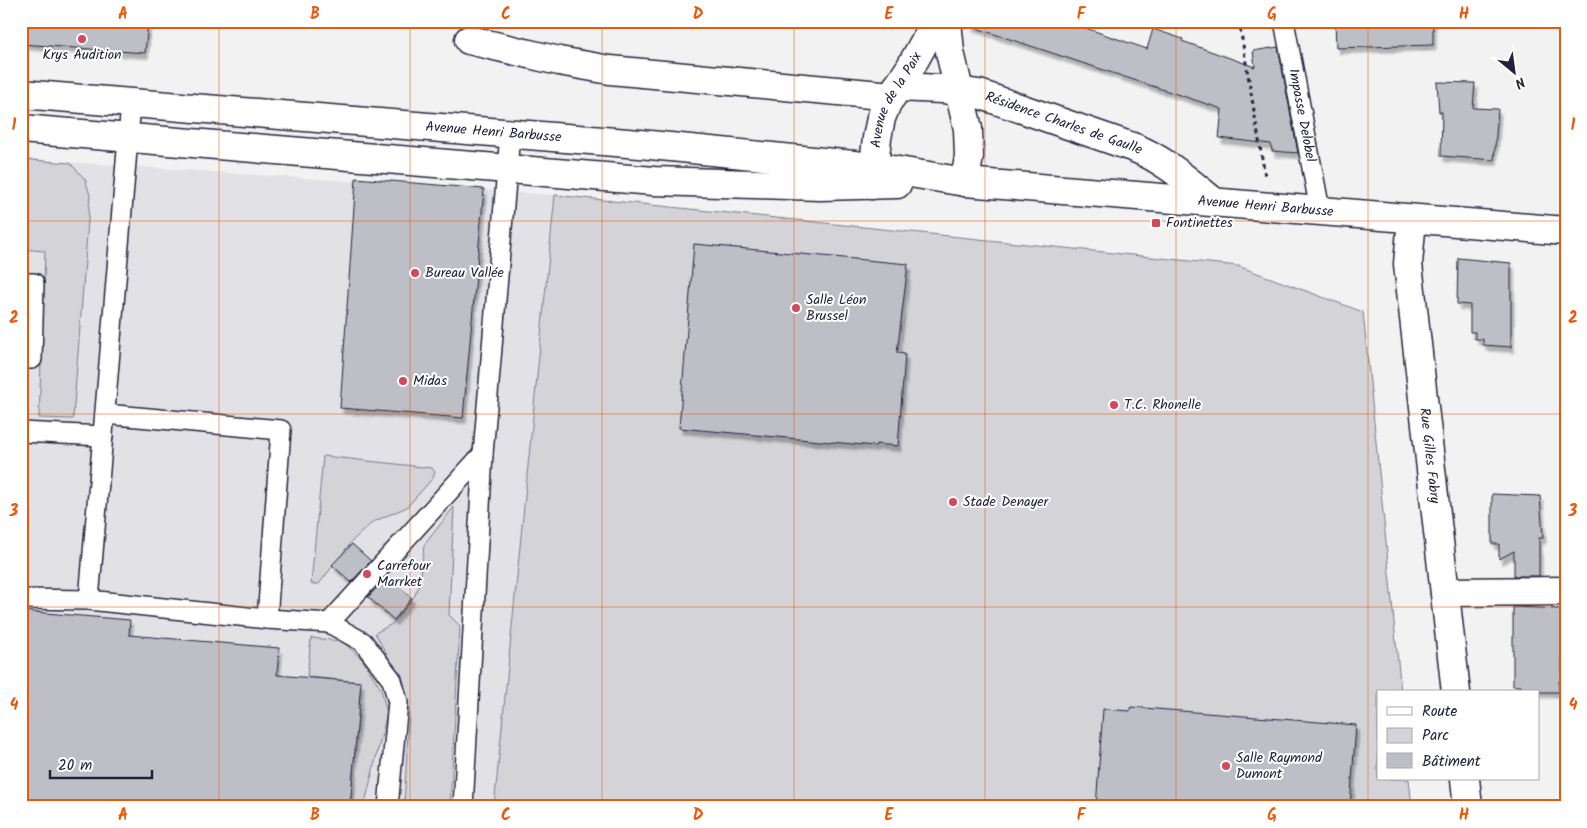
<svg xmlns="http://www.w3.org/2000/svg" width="1587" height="828" viewBox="0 0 1587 828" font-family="Kalam,sans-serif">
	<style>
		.built { fill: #e2e2e6 }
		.green { fill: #d3d3d8; stroke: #7a7a8a }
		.building { fill: #bebec6; stroke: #22223b; filter: url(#shadow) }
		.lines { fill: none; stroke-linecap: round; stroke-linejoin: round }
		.lane-casing { stroke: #22223b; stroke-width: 22 }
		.street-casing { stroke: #22223b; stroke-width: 31 }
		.secondary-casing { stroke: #22223b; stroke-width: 31 }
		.path { stroke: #22223b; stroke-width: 3; stroke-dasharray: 4 4; stroke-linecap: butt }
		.lane { stroke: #fff; stroke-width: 19 }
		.street { stroke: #fff; stroke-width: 28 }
		.secondary { stroke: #fff; stroke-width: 28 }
		.grid { fill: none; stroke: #e8590c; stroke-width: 1; stroke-opacity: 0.55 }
		.poi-dot { fill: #d1495b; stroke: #fff; stroke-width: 2 }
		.labels { text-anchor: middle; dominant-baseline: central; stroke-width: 4; stroke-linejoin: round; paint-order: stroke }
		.poi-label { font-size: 14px; fill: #22223b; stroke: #fff; text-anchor: start }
		.street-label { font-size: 14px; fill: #22223b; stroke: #fff }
		.neatline { fill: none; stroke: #e8590c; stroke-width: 2 }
		.grid-label { font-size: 16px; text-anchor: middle; font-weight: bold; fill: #e8590c }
	</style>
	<defs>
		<filter id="shadow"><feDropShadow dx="3" dy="5.5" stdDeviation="1" flood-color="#0004"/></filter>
	</defs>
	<rect width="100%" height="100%" fill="#f2f2f3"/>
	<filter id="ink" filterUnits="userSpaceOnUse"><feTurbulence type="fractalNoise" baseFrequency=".02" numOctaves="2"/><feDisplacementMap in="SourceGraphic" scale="10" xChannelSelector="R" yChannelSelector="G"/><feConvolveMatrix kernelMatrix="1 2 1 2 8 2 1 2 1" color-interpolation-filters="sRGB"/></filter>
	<g filter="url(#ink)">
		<path class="built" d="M 21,159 L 555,195 L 494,807 L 21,807 Z"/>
		<g class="green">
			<path d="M 21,159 L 70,163 L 85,179 L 90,195 L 73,419 L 39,418 L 45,251 L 21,249 Z"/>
			<path d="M 555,195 L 1238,266 L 1363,312 L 1401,692 L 1378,692 L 1378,779 L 1409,779 L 1412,807 L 494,807 Z"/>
			<path d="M 323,456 L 432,468 L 435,472 L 433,478 L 407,507 L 373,522 L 353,540 L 319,584 L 311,584 Z"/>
			<path d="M 454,507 L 449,615 L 460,626 L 450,807 L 404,807 L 409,713 L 405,688 L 375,633 L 392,624 L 414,597 L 420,583 L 424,545 Z"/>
			<path d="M 311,638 L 342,641 L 362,659 L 381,689 L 387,713 L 364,807 L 350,807 L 361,682 L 307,677 Z"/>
		</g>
		<g class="building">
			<path d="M 21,21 L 148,21 L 145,53 L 21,44 Z"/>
			<path d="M 971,21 L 1065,21 L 1147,49 L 1153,29 L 1183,39 L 1182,41 L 1255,67 L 1253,51 L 1278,47 L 1298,153 L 1272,151 L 1271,144 L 1219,138 L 1222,109 L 970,26 Z"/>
			<path d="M 1335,21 L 1433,21 L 1433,45 L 1336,48 Z"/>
			<path d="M 1437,82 L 1475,83 L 1473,108 L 1498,109 L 1494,160 L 1441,156 L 1442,112 L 1439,112 Z"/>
			<path d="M 356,178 L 484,189 L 463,418 L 340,408 Z"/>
			<path d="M 694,244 L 908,264 L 897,353 L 905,354 L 898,446 L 876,444 L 875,446 L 679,428 Z"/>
			<path d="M 1458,258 L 1511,263 L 1511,347 L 1483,345 L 1483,339 L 1475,339 L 1475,332 L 1470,332 L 1470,305 L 1457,304 Z"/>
			<path d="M 1492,494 L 1540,496 L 1543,538 L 1539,538 L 1539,576 L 1514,576 L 1514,551 L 1499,559 L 1499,544 L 1492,544 Z"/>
			<path d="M 352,544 L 371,561 L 351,582 L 332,565 Z"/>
			<path d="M 388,576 L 412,598 L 394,620 L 368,597 Z"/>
			<path d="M 1513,607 L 1562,609 L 1562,681 L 1559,681 L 1559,692 L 1521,692 L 1521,686 L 1513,686 Z"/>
			<path d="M 21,611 L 130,620 L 129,635 L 279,648 L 277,675 L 361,682 L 350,807 L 21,807 Z"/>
			<path d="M 1131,707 L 1356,725 L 1350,807 L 1096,807 L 1103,709 L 1130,711 Z"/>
		</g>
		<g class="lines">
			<defs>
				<g id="lane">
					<path id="s1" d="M 1284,21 L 1320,210"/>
					<path d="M 21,283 L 34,283 L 32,359 L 21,359"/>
					<path d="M 105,414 L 281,430 L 267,619"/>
					<path d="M 21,432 L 103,436"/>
					<path d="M 21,599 L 89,600 L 131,103"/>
					<path d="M 89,600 L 267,619 L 329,623 L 483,454"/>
					<path d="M 329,623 L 363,642 L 392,680 L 398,702 L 388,807"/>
					<path d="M 463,807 L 483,454 L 510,134"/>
				</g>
				<g id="street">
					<path d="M 947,21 L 950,52 L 968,129 L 969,156 L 965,182"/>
					<path d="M 469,40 L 559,61 L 610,70 L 892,96"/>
					<path id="s2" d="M 897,87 L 942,89 L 979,94 L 1135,148 C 1165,160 1189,182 1214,202"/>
					<path id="s3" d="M 872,185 L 877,138 L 881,118 L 887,103 L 910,68 L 936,21"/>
					<path id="s4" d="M 1412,219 L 1408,264 L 1456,692"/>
					<path d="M 1445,592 L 1566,591"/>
					<path d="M 1465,779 L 1468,807"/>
				</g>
				<g id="secondary">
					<path id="s5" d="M 21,94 L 640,144 L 874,167 L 965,182 L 1566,231"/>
					<path d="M 21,129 L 654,181 L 820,186 L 897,184"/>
				</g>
			</defs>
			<use href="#lane" class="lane-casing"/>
			<use href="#street" class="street-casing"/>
			<use href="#secondary" class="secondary-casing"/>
			<path class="path" d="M 1239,21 L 1265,176"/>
			<use href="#lane" class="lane"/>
			<use href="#street" class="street"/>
			<use href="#secondary" class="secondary"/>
		</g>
	</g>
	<path class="grid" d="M 219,21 L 219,807M 410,21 L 410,807M 602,21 L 602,807M 794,21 L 794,807M 985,21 L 985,807M 1176,21 L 1176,807M 1368,21 L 1368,807M 21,221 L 1566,221M 21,414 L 1566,414M 21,607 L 1566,607"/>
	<g class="poi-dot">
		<circle cx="82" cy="39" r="5"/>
		<rect x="1151" y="218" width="10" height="10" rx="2.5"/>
		<circle cx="415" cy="273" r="5"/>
		<circle cx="796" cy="308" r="5"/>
		<circle cx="403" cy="381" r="5"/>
		<circle cx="1114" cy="405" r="5"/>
		<circle cx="953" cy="502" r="5"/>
		<circle cx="367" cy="574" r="5"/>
		<circle cx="1226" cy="766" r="5"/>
	</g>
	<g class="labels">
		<g class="poi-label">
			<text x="82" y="55" text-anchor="middle">Krys Audition</text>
			<text x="1166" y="223">Fontinettes</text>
			<text x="425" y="273">Bureau Vallée</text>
			<text x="806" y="300">Salle Léon<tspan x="806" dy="16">Brussel</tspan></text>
			<text x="413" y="381">Midas</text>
			<text x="1124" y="405">T.C. Rhonelle</text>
			<text x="963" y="502">Stade Denayer</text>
			<text x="377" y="566">Carrefour<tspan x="377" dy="16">Marrket</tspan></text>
			<text x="1236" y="758">Salle Raymond<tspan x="1236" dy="16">Dumont</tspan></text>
		</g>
		<g class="street-label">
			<text stroke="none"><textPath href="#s3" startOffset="90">Avenue de la Paix</textPath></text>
			<text stroke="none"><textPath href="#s1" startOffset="96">Impasse Delobel</textPath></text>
			<text stroke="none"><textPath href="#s2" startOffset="172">Résidence Charles de Gaulle</textPath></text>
			<text stroke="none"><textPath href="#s5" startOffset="474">Avenue Henri Barbusse</textPath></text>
			<text stroke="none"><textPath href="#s5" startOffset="1250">Avenue Henri Barbusse</textPath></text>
			<text stroke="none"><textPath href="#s4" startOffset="238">Rue Gilles Fabry</textPath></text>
		</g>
	</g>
	<rect width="1587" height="828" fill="none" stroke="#fff" stroke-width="55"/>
	<rect x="1377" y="690" width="162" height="90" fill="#ffffff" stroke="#a7a7b1"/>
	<rect x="1387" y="707" width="25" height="8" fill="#ffffff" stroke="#a7a7b1"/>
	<text x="1422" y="716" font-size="15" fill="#22223b">Route</text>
	<rect x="1387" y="728" width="25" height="15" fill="#d3d3d8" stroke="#a7a7b1"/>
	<text x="1422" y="740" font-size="15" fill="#22223b">Parc</text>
	<rect x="1387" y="753" width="25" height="15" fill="#bebec6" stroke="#a7a7b1"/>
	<text x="1422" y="766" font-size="15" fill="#22223b">Bâtiment</text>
	<g transform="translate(1514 72) rotate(151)" stroke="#ffffff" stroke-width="4" paint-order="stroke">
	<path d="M0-4L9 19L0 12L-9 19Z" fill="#22223b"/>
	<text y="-8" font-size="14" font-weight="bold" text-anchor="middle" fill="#22223b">N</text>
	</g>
	<path d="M50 770v8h102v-8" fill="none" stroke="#22223b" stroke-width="2.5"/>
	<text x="58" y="770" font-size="15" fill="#22223b" stroke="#ffffff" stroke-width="4" paint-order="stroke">20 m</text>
	<rect x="28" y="28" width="1532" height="772" class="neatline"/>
	<g class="grid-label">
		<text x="123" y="19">A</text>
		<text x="315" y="19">B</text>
		<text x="506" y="19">C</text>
		<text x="698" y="19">D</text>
		<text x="889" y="19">E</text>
		<text x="1081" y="19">F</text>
		<text x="1272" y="19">G</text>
		<text x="1464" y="19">H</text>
		<text x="14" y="130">1</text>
		<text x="1573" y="130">1</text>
		<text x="14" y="323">2</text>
		<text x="1573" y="323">2</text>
		<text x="14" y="516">3</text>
		<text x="1573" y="516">3</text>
		<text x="14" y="710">4</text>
		<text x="1573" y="710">4</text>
		<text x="123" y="820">A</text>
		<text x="315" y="820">B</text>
		<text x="506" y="820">C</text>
		<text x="698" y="820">D</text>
		<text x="889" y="820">E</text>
		<text x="1081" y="820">F</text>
		<text x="1272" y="820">G</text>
		<text x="1464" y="820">H</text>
	</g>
</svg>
